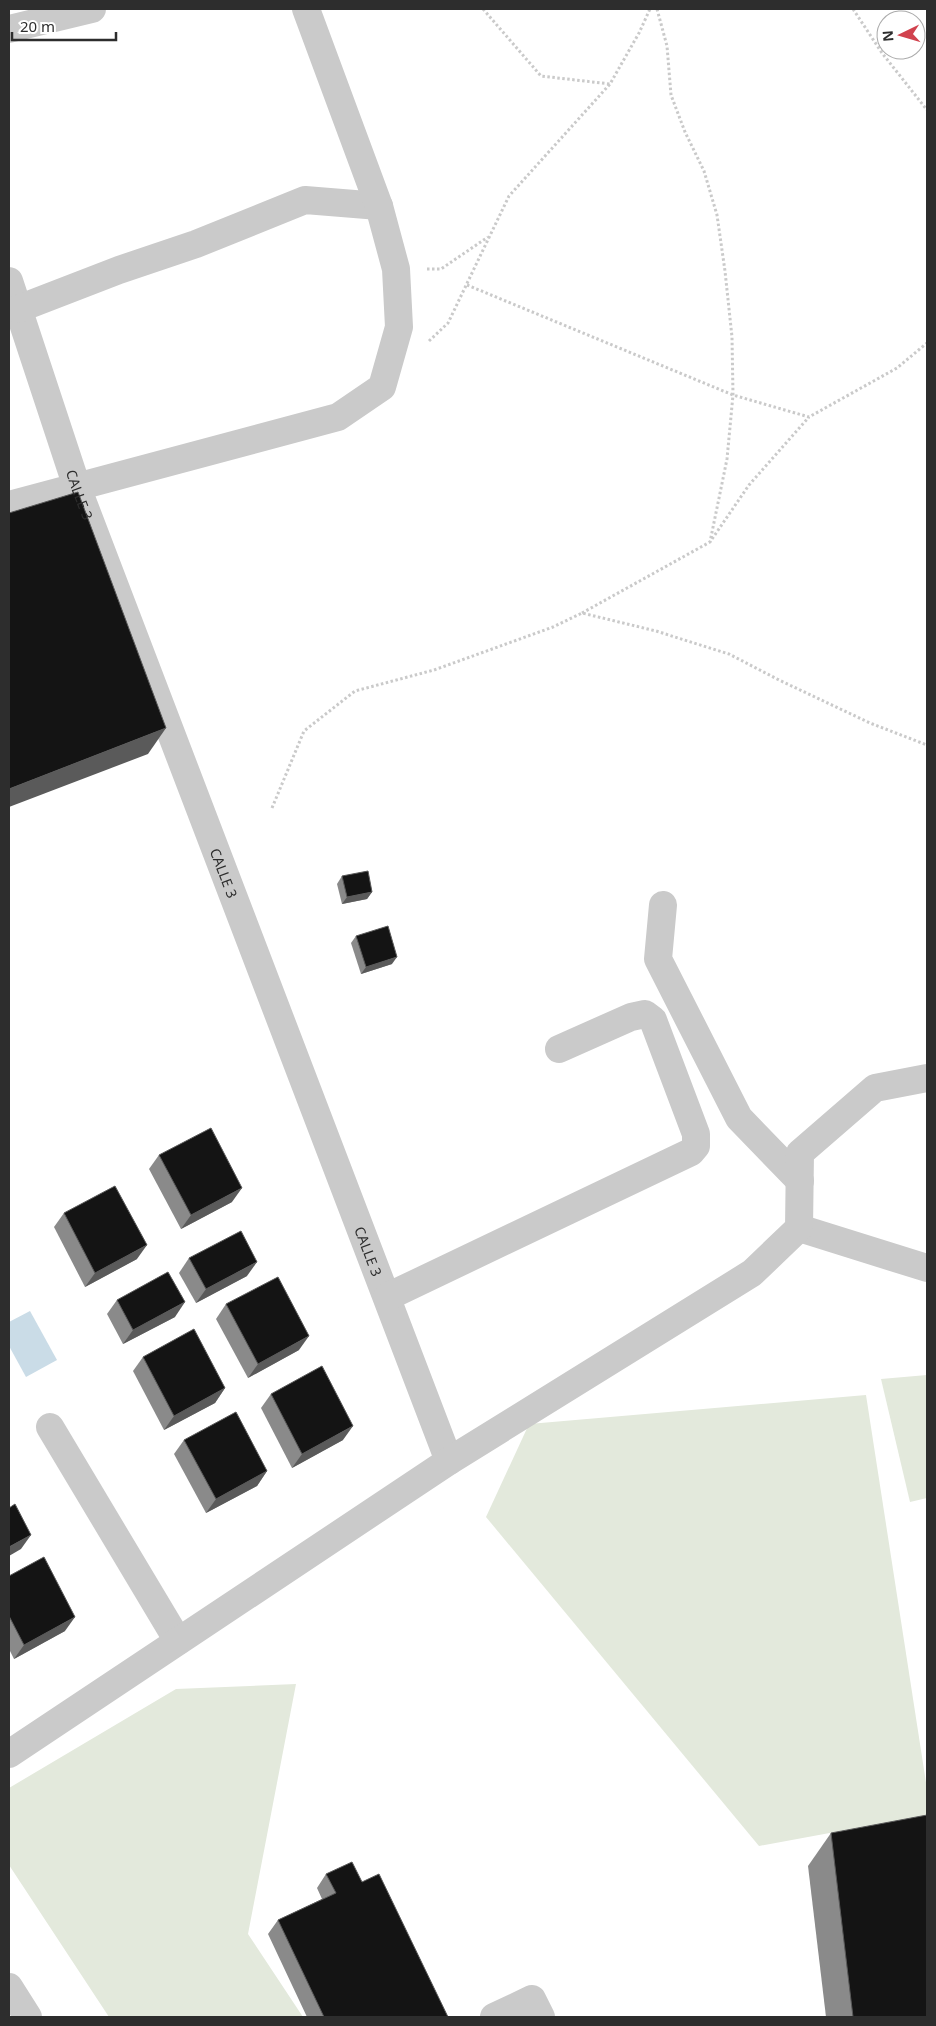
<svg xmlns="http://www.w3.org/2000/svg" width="936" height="2026" viewBox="0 0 936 2026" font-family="'Noto Sans',sans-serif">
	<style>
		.green { fill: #e3e9dc }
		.water { fill: #cadce7 }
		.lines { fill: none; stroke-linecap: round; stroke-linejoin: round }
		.path { stroke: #cacaca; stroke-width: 3; stroke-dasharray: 2.5 2.5; stroke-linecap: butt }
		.minor { stroke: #cacaca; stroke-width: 28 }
		.wall { fill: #8a8a8a }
		.shaded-wall { fill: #5a5a5a }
		.building { fill: #141414; stroke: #5a5a5a }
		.labels { text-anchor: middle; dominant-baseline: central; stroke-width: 5; stroke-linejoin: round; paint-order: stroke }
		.street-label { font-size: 14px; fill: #2d2d2d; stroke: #fff }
	</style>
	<rect width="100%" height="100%" fill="#fff"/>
	<g class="green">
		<path d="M 927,1375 L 927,1498 L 910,1502 L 881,1379 Z"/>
		<path d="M 866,1395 L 927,1789 L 927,1815 L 759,1846 L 486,1517 L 529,1424 Z"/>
		<path d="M 296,1684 L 248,1934 L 303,2017 L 109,2017 L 9,1865 L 9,1788 L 176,1689 Z"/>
	</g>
	<path class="water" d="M 30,1311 L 57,1360 L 26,1377 L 9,1346 L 9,1322 Z"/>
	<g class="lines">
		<g class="path">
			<path d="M 483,9 L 541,76 L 610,84"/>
			<path d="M 657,9 L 667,46 L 671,95 L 685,132 L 704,171 L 717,215 L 725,271 L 732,337 L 733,395 L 727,459 L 710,542"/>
			<path d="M 853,9 L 882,53 L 927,110"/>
			<path d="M 427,269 L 441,269 L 488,237"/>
			<path d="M 467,285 L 733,395 L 809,417 L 897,368 L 927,343"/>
			<path d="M 429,341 L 448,323 L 509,196 L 610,84 L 639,33 L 650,9"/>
			<path d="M 582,613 L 710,542 L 749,485 L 809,417"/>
			<path d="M 272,808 L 304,731 L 355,691 L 434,670 L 553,627 L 582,613 L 656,631 L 729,654 L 779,680 L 870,723 L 927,745"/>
		</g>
		<g class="minor">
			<path d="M 9,29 L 92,9"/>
			<path id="s1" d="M 9,281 L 77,487 L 449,1461"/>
			<path d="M 18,309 L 119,270 L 196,244 L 305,200 L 379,206"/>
			<path d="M 9,505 L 338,417 L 382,387 L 399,327 L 396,269 L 379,206 L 306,9"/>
			<path d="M 663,905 L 658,959 L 739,1118 L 800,1181"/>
			<path d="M 799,1228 L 927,1268"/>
			<path d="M 387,1297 L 691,1152 L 696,1146 L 696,1134 L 653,1020 L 645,1014 L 631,1017 L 559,1049"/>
			<path d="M 50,1427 L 178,1641"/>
			<path d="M 9,1754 L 449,1461 L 752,1273 L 799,1228 L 800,1153 L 875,1088 L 927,1078"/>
			<path d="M 9,1987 L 28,2017"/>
			<path d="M 494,2017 L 532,1999 L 541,2017"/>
		</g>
	</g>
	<g class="wall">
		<path d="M 342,876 L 372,892 L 367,899 L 342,904 L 337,884 Z"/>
		<path d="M 356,936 L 392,964 L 361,974 L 351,943 Z"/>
		<path d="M 159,1155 L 232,1202 L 181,1229 L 149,1169 Z"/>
		<path d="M 64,1213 L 137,1259 L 85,1287 L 54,1227 Z"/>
		<path d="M 189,1258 L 247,1276 L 196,1303 L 179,1273 Z"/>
		<path d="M 117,1300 L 175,1317 L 123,1344 L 107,1314 Z"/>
		<path d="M 226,1304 L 299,1350 L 248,1378 L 216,1319 Z"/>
		<path d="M 143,1357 L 225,1388 L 215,1403 L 164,1430 L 133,1371 Z"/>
		<path d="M 271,1394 L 343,1440 L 292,1468 L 261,1408 Z"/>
		<path d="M 184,1440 L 267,1471 L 257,1486 L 206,1513 L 174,1454 Z"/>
		<path d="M 9,1576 L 65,1631 L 14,1659 L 9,1649 Z"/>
		<path d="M 831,1833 L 927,2017 L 826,2017 L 808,1866 Z"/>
		<path d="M 326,1874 L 362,1882 L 448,2017 L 307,2017 L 268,1934 L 278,1920 L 322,1899 L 317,1888 Z"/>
	</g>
	<g class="shaded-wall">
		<path d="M 166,728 L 148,754 L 9,807 L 9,789 Z"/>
		<path d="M 372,892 L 367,899 L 342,904 L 347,897 Z"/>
		<path d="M 397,957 L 392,964 L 361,974 L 366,967 Z"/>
		<path d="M 242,1188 L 232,1202 L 181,1229 L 191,1215 Z"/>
		<path d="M 147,1245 L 137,1259 L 85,1287 L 95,1273 Z"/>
		<path d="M 257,1262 L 247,1276 L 196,1303 L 206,1289 Z"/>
		<path d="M 185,1302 L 175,1317 L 123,1344 L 133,1330 Z"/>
		<path d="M 309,1336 L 299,1350 L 248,1378 L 258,1364 Z"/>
		<path d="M 225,1388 L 215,1403 L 164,1430 L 174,1416 Z"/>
		<path d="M 353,1426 L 343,1440 L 292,1468 L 302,1454 Z"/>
		<path d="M 267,1471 L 257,1486 L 206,1513 L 216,1499 Z"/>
		<path d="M 31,1535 L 21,1549 L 9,1556 L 9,1547 Z"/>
		<path d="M 75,1617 L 65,1631 L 14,1659 L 24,1645 Z"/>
	</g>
	<g class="building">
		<path d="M 78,492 L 166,728 L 9,789 L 9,513 Z"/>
		<path d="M 368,871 L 372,892 L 347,897 L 342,876 Z"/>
		<path d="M 388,926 L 397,957 L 366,967 L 356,936 Z"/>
		<path d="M 211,1128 L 242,1188 L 191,1215 L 159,1155 Z"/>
		<path d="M 115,1186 L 147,1245 L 95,1273 L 64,1213 Z"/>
		<path d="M 241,1231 L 257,1262 L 206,1289 L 189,1258 Z"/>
		<path d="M 168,1272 L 185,1302 L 133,1330 L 117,1300 Z"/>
		<path d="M 278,1277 L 309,1336 L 258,1364 L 226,1304 Z"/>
		<path d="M 194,1329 L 225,1388 L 174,1416 L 143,1357 Z"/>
		<path d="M 322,1366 L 353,1426 L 302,1454 L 271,1394 Z"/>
		<path d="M 236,1412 L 267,1471 L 216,1499 L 184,1440 Z"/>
		<path d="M 15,1504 L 31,1535 L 9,1547 L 9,1508 Z"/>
		<path d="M 44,1557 L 75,1617 L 24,1645 L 9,1616 L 9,1576 Z"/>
		<path d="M 927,1815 L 927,2017 L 853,2017 L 831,1833 Z"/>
		<path d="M 352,1862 L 362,1882 L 379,1874 L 448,2017 L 324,2017 L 278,1920 L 336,1893 L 326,1874 Z"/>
	</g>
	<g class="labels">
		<g class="street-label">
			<text stroke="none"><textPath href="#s1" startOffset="225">CALLE 3</textPath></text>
			<text stroke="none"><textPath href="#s1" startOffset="630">CALLE 3</textPath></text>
			<text stroke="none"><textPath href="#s1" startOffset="1035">CALLE 3</textPath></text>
		</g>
	</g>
	<rect width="936" height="2026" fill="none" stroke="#2d2d2d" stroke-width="20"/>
	<g transform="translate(901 35) rotate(265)"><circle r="24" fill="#ffffff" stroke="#ababab"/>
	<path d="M0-4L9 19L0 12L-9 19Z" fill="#d1424e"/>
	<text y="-8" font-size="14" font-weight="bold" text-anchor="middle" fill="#2d2d2d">N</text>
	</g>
	<path d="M12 32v8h104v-8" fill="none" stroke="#2d2d2d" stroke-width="2.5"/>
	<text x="20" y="32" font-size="15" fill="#2d2d2d" stroke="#ffffff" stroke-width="4" paint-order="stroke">20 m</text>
</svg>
